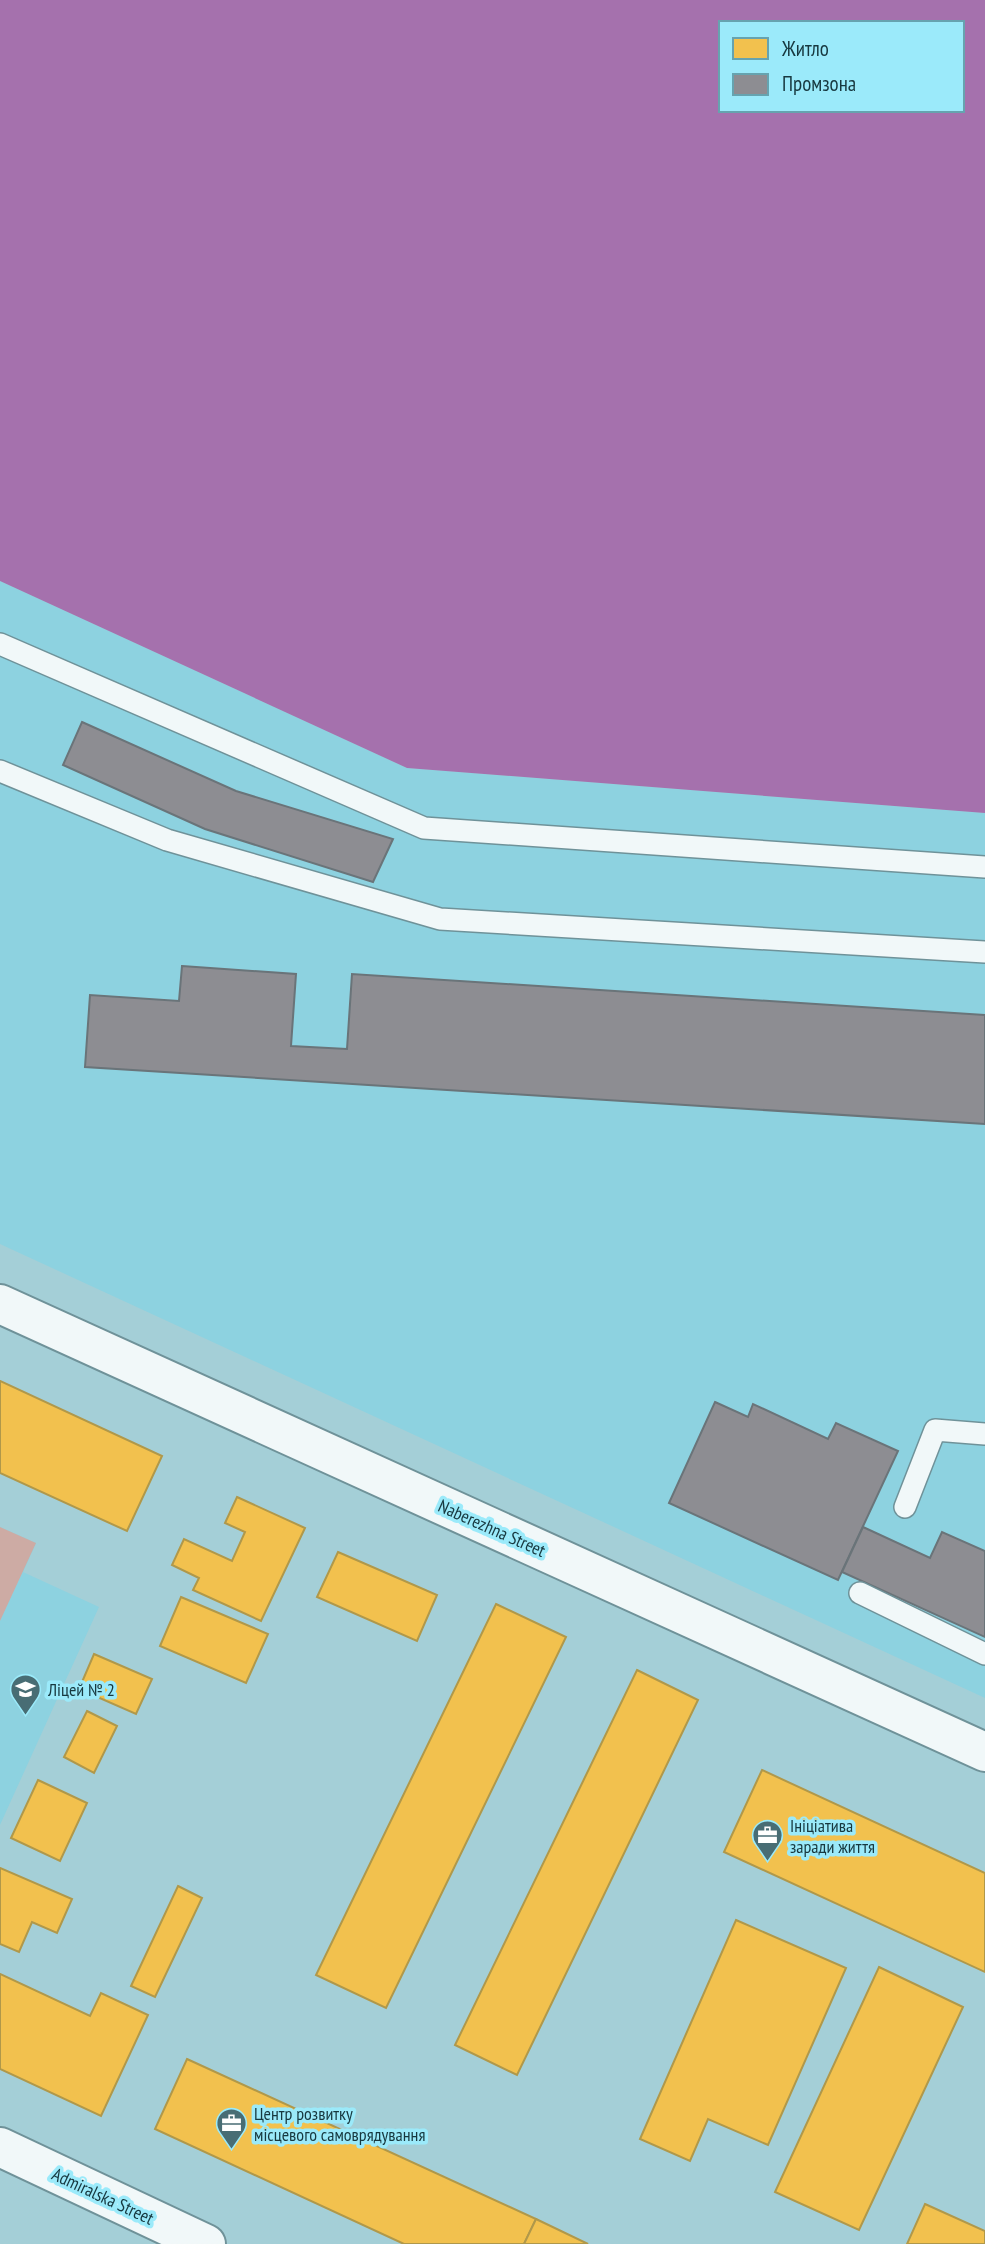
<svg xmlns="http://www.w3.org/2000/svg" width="985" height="2244" viewBox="0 0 985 2244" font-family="'PT Sans Narrow',sans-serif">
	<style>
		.built { fill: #8dd2e0 }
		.pitch { fill: #cdaba4 }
		.water { fill: #a571ad; fill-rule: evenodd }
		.homes { fill: #f2c14e; stroke: #b0984a; stroke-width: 2 }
		.industry { fill: #8d8d92; stroke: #6a7479; stroke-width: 2 }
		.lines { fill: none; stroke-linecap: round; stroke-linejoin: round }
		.lane-casing { stroke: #6f9299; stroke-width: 24 }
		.street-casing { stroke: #6f9299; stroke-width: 42 }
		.lane { stroke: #f1f8f9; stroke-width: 21 }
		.street { stroke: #f1f8f9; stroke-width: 38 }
		.labels { text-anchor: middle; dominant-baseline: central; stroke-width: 7; stroke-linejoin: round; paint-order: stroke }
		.street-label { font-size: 18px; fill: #17383f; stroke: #9beafa }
		.poi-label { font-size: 18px; fill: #17383f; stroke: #9beafa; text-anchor: start }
	</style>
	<rect width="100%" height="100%" fill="#a4cfd7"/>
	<g class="built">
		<path d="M 0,581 L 407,768 L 985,813 L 985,1698 L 0,1244 Z"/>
		<path d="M 0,1527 L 36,1543 L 23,1572 L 99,1607 L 0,1825 Z"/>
	</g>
	<path class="pitch" d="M 0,1527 L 36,1543 L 0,1621 Z"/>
	<path class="water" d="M 0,0 L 985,0 L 985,813 L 407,768 L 0,581 ZM 721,23 L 962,23 L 962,110 L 721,110 Z"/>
	<g class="homes">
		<path d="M 0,1381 L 162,1456 L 127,1531 L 0,1473 Z"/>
		<path d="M 237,1497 L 305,1528 L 261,1621 L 193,1590 L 199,1578 L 172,1565 L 184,1539 L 232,1561 L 245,1532 L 225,1523 Z"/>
		<path d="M 338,1552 L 437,1595 L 417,1641 L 317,1597 Z"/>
		<path d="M 181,1597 L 268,1634 L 246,1683 L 160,1646 Z"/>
		<path d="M 496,1604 L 566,1637 L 386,2008 L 316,1975 Z"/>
		<path d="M 94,1654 L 152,1679 L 136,1714 L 79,1689 Z"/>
		<path d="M 637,1670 L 698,1700 L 517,2075 L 455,2045 Z"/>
		<path d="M 87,1711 L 117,1726 L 94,1773 L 64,1757 Z"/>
		<path d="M 762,1770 L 985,1873 L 985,1972 L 724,1852 Z"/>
		<path d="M 38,1780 L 87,1803 L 60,1861 L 11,1838 Z"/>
		<path d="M 0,1868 L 72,1899 L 57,1933 L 32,1922 L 19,1952 L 0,1944 Z"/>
		<path d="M 178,1886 L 202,1898 L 155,1997 L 131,1986 Z"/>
		<path d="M 736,1920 L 846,1968 L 768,2145 L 708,2119 L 690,2161 L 640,2139 Z"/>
		<path d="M 879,1967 L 963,2007 L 859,2230 L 775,2192 Z"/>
		<path d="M 0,1974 L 90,2016 L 101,1993 L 148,2015 L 101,2116 L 0,2069 Z"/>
		<path d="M 187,2059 L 536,2219 L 524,2244 L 404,2244 L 155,2129 Z"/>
		<path d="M 925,2204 L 985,2231 L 985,2244 L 907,2244 Z"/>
		<path d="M 536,2219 L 588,2244 L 524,2244 Z"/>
	</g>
	<g class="industry">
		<path d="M 82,722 L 236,791 L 393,839 L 373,882 L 205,829 L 63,765 Z"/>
		<path d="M 182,966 L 296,974 L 291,1046 L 347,1049 L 352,974 L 985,1015 L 985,1124 L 85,1067 L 90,995 L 179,1001 Z"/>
		<path d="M 715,1402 L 748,1417 L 753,1404 L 828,1439 L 836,1423 L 898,1451 L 838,1580 L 669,1503 Z"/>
		<path d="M 863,1527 L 930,1558 L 942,1532 L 985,1551 L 985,1637 L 842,1572 Z"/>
	</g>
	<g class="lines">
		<defs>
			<g id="lane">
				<path d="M 0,644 L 424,828 L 985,867"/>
				<path d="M 0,771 L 167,840 L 440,919 L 985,952"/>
				<path d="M 905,1507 L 935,1430 L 985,1434"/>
				<path d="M 860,1593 L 985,1654"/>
			</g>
			<g id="street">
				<path d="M 0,1304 L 985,1752"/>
				<path d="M 0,2147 L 206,2244"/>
			</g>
		</defs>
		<use href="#lane" class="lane-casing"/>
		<use href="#street" class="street-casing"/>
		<use href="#lane" class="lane"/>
		<use href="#street" class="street"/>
	</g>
	<defs>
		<symbol id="school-pin" viewBox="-11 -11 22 30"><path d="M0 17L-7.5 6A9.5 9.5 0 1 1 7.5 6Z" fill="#486d74" stroke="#9beafa"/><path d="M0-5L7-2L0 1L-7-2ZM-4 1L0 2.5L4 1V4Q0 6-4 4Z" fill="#fff"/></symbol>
		<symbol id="office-pin" viewBox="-11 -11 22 30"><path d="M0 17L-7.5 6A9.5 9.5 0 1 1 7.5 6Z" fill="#486d74" stroke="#9beafa"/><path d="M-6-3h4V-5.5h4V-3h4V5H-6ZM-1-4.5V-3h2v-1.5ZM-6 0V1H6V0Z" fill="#fff"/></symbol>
	</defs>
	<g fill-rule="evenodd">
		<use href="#school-pin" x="8" y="1672" width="35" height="47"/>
		<use href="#office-pin" x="750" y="1818" width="35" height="47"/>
		<use href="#office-pin" x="214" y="2106" width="35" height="47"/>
	</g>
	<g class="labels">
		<g class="street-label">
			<text transform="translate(492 1528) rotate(24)">Naberezhna Street</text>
			<text transform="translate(103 2196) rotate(25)">Admiralska Street</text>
		</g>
		<g class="poi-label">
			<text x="48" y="1689">Ліцей № 2</text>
			<text x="790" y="1825">Ініціатива<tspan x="790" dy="21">заради життя</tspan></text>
			<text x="254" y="2113">Центр розвитку<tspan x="254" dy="21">місцевого самоврядування</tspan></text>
		</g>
	</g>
	<rect x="719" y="21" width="245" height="91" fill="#9beafa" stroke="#66a3af" stroke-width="2"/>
	<rect x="733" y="38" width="35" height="21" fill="#f2c14e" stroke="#66a3af" stroke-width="2"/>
	<text x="782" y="56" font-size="21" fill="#17383f">Житло</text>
	<rect x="733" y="74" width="35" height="21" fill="#8d8d92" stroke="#66a3af" stroke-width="2"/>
	<text x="782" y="91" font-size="21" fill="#17383f">Промзона</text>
</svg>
